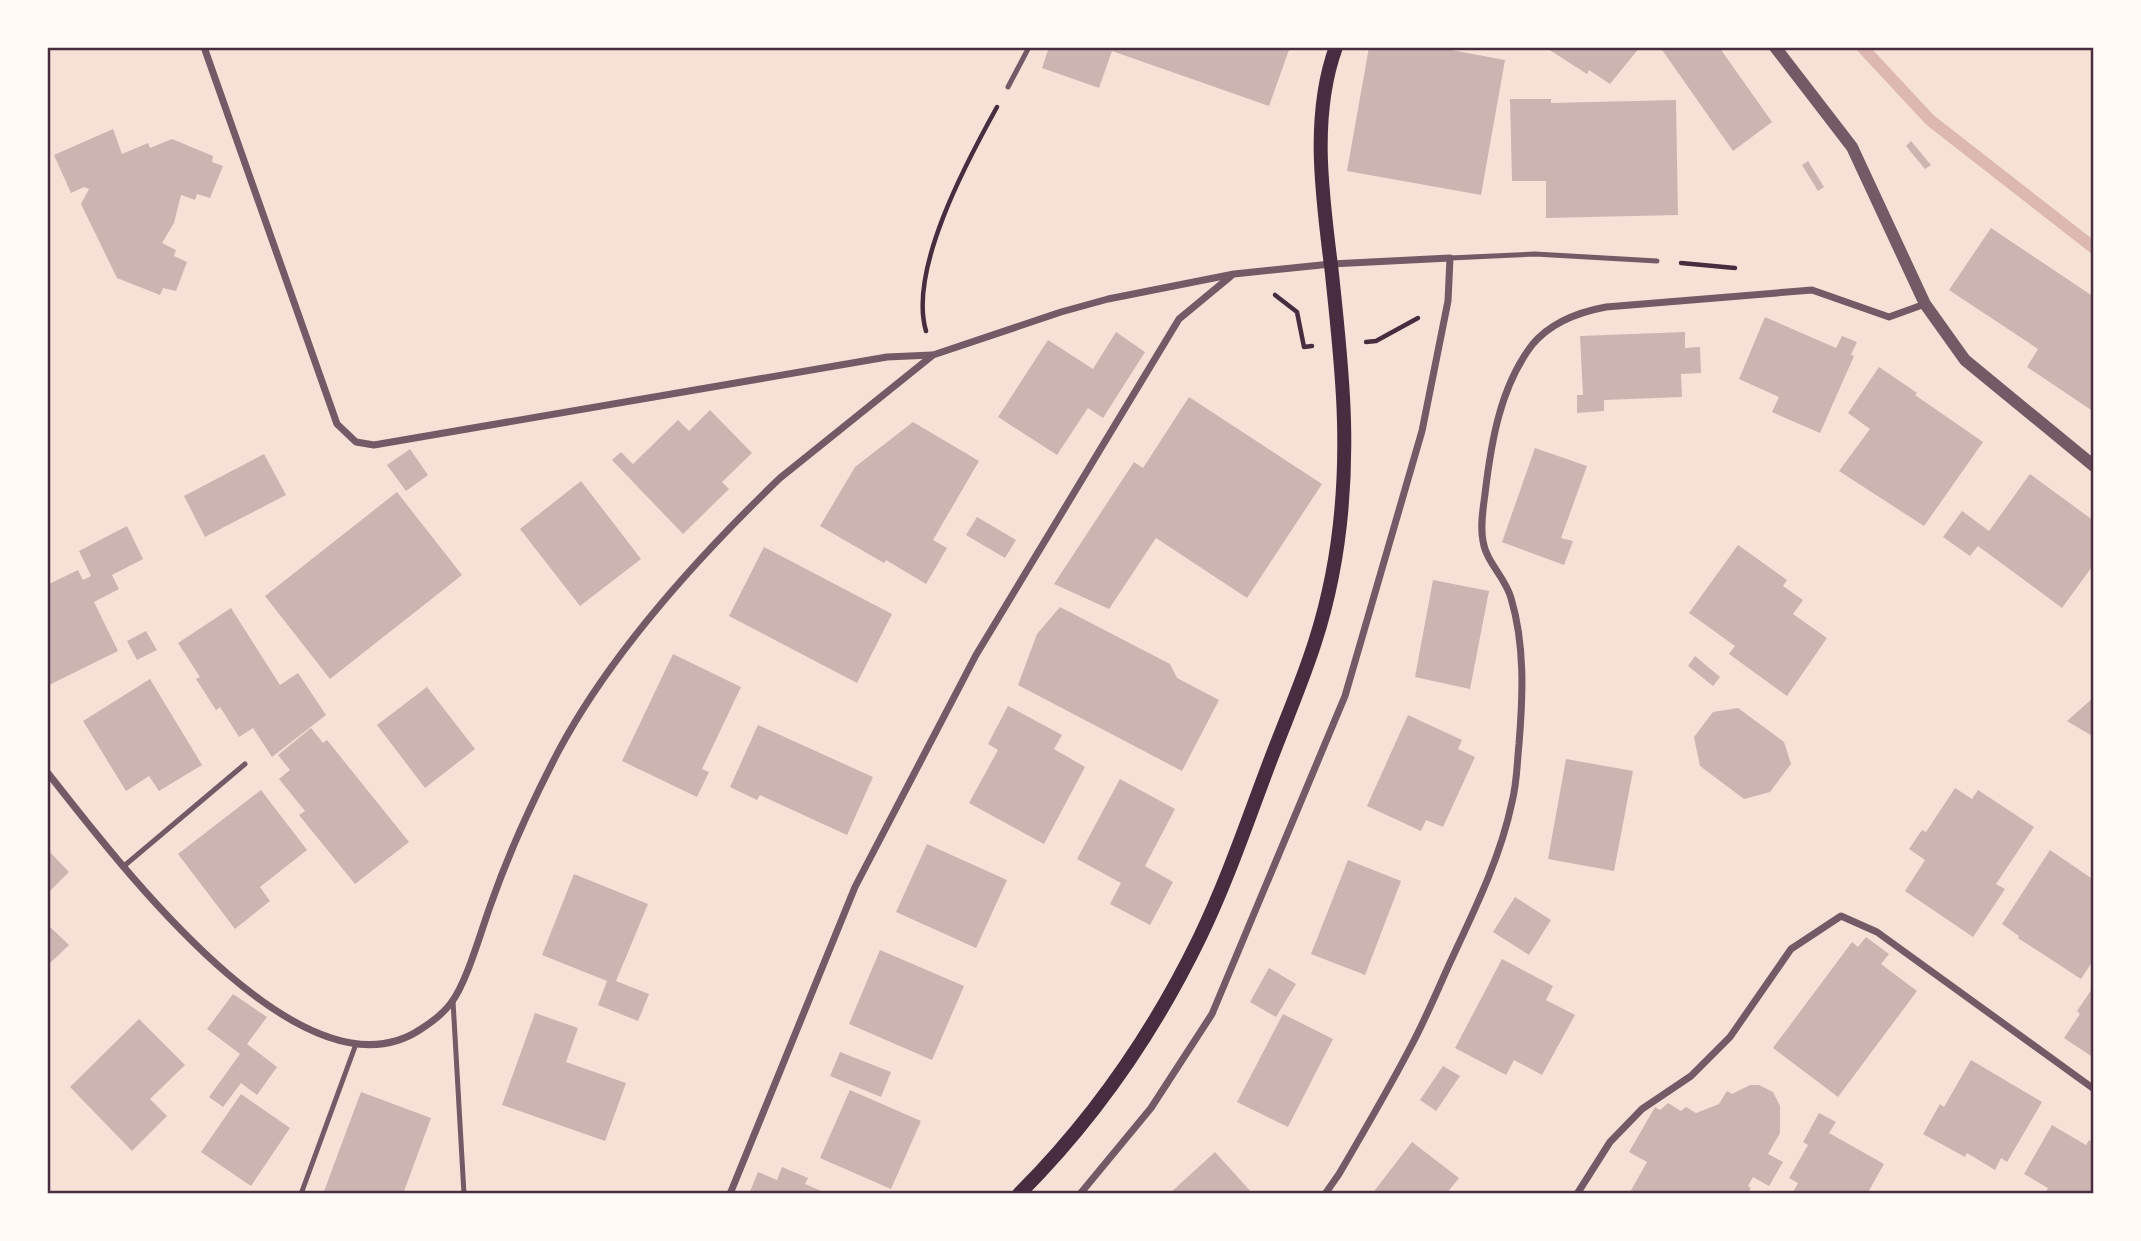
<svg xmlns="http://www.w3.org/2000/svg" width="2141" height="1241" viewBox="0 0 2141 1241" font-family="Karla,sans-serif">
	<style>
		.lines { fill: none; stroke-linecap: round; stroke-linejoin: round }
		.stream { stroke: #dcb8b0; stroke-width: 12 }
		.building { fill: #ccb4b1 }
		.path { stroke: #4a2c40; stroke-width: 4.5 }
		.service { stroke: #755966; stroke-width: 5 }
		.minor { stroke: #755966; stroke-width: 7 }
		.tertiary { stroke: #755966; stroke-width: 12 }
		.secondary { stroke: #4a2c40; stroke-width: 14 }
		.neatline { fill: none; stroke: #4a2c40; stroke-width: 2.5 }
	</style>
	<rect width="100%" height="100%" fill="#f7e1d7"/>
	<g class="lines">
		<path class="stream" d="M 1862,47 L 1930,120 L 2094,248"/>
	</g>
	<g class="building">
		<path d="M 1049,47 L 1290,47 L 1269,106 L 1112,51 L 1099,88 L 1042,68 Z"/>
		<path d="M 1369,47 L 1435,47 L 1505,60 L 1481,195 L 1347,171 Z"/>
		<path d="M 1545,47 L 1640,47 L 1610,84 L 1589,70 L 1587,74 Z"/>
		<path d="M 1660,47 L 1719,47 L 1772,122 L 1733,151 Z"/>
		<path d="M 1510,99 L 1551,99 L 1551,103 L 1676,100 L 1678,215 L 1546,218 L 1546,181 L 1512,181 Z"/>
		<path d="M 113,129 L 122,154 L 148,143 L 150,148 L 172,139 L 213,156 L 212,162 L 223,166 L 210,198 L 197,194 L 195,200 L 181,195 L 174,223 L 162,243 L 176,250 L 174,256 L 187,262 L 176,291 L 163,288 L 160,295 L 117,278 L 81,204 L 89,189 L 84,187 L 71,193 L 54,155 Z"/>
		<path d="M 1911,141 L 1931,165 L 1925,169 L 1906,146 Z"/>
		<path d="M 1808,161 L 1824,187 L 1818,191 L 1802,165 Z"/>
		<path d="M 1991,228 L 2094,297 L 2094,412 L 2027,367 L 2038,349 L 1949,290 Z"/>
		<path d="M 1765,317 L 1836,348 L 1842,336 L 1857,342 L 1851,355 L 1854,356 L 1820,433 L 1772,412 L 1779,397 L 1739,379 Z"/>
		<path d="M 1116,332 L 1145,352 L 1103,418 L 1088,408 L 1057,455 L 998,417 L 1048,340 L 1093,369 Z"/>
		<path d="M 1685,332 L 1685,348 L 1700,347 L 1701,373 L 1681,374 L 1682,397 L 1604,400 L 1604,411 L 1577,413 L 1577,395 L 1583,395 L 1580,336 Z"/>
		<path d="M 1879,367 L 1917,393 L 1915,395 L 1983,442 L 1924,526 L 1839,471 L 1870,429 L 1848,413 Z"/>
		<path d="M 1189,397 L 1322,484 L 1247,598 L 1156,538 L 1109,609 L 1054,584 L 1134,462 L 1143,468 Z"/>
		<path d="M 710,410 L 752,453 L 722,482 L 729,489 L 683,534 L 612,460 L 621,452 L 633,464 L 678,420 L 689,431 Z"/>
		<path d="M 913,422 L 979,461 L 933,540 L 947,548 L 926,584 L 886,560 L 884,563 L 820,526 L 855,467 Z"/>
		<path d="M 1535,448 L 1587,466 L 1561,538 L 1573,541 L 1564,565 L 1502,542 Z"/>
		<path d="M 410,449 L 428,475 L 406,491 L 387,465 Z"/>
		<path d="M 264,454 L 286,495 L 205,537 L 184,496 Z"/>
		<path d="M 2030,474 L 2094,521 L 2094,564 L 2062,608 L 1978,546 L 1970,556 L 1943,537 L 1962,511 L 1989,531 Z"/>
		<path d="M 581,481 L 641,559 L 580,606 L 520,529 Z"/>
		<path d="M 397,492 L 462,575 L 330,679 L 265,596 Z"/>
		<path d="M 977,517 L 1016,540 L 1005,558 L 966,535 Z"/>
		<path d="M 127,526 L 143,559 L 112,575 L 119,589 L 94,602 L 118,651 L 47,686 L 47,585 L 78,570 L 83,580 L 91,576 L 79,551 Z"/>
		<path d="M 1738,545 L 1787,580 L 1783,586 L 1803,600 L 1793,614 L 1827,638 L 1787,696 L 1729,654 L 1735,646 L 1689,613 Z"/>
		<path d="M 764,547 L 892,614 L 857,683 L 729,616 Z"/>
		<path d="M 1433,580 L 1489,591 L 1470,689 L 1415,677 Z"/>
		<path d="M 1060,607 L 1170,664 L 1177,678 L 1219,700 L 1182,771 L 1018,685 L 1037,634 Z"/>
		<path d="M 231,608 L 280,685 L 298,673 L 326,715 L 272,757 L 253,728 L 239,737 L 220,707 L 216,710 L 196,679 L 200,677 L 178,643 Z"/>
		<path d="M 146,631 L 157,650 L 137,660 L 127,641 Z"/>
		<path d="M 673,654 L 741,687 L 702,769 L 709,772 L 697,797 L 622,761 Z"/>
		<path d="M 1695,656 L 1720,677 L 1713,686 L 1688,666 Z"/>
		<path d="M 150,679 L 202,765 L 159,791 L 149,776 L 126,791 L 83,721 Z"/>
		<path d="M 427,687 L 475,749 L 425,788 L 377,725 Z"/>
		<path d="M 2094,697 L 2094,737 L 2067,721 Z"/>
		<path d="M 1008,706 L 1062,735 L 1054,749 L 1085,767 L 1044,844 L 969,803 L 998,750 L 988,744 Z"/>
		<path d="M 1738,708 L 1784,742 L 1791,764 L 1770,792 L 1744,799 L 1700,766 L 1694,737 L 1713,712 Z"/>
		<path d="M 1408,715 L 1462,740 L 1458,749 L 1475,757 L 1443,827 L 1426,820 L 1421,831 L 1367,806 Z"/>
		<path d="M 758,725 L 873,777 L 847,835 L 760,795 L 757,800 L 730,787 Z"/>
		<path d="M 311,728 L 323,743 L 327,740 L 409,842 L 355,884 L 299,815 L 305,811 L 279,779 L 290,770 L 278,755 Z"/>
		<path d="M 1566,759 L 1633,771 L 1614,871 L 1548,859 Z"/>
		<path d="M 1120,779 L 1175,809 L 1145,866 L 1173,882 L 1150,925 L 1110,904 L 1121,883 L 1077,859 Z"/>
		<path d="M 1955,788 L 1972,799 L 1978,790 L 2034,827 L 1996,884 L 2005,889 L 1973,937 L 1905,891 L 1925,860 L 1909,849 L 1922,830 L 1926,832 Z"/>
		<path d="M 261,790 L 307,850 L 260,887 L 270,901 L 235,929 L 178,854 Z"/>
		<path d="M 927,844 L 1007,880 L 976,948 L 896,912 Z"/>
		<path d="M 47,849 L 69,872 L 47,894 Z"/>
		<path d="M 2050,850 L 2094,880 L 2094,959 L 2081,979 L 2018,938 L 2019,936 L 2002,924 Z"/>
		<path d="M 1348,860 L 1401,881 L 1365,975 L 1311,954 Z"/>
		<path d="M 574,874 L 648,904 L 616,981 L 649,994 L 638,1021 L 598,1005 L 607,981 L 542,955 Z"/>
		<path d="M 1515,897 L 1551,920 L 1529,955 L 1493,932 Z"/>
		<path d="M 47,924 L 69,945 L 47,966 Z"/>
		<path d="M 1866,937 L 1889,954 L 1881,964 L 1917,991 L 1838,1097 L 1773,1048 L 1852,942 L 1858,947 Z"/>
		<path d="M 880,950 L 964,986 L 932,1060 L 849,1024 Z"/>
		<path d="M 1502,959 L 1553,986 L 1546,1000 L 1575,1015 L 1542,1075 L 1514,1060 L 1506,1075 L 1455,1048 Z"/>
		<path d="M 1269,968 L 1296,984 L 1276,1017 L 1250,1002 Z"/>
		<path d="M 2094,986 L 2094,1058 L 2064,1038 L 2080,1014 L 2077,1011 Z"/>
		<path d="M 233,994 L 267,1017 L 247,1044 L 277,1067 L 257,1095 L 241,1083 L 223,1107 L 209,1097 L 240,1054 L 207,1029 Z"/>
		<path d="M 535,1013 L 578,1028 L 566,1062 L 626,1083 L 605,1141 L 502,1105 Z"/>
		<path d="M 1283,1014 L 1333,1039 L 1288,1127 L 1237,1102 Z"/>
		<path d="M 139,1019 L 185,1065 L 150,1099 L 167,1116 L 132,1151 L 70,1087 Z"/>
		<path d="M 840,1052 L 891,1072 L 881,1097 L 830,1076 Z"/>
		<path d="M 1971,1060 L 2042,1102 L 2007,1162 L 2001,1158 L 1995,1170 L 1967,1153 L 1965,1157 L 1923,1134 L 1940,1104 L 1944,1107 Z"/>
		<path d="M 1443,1066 L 1460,1076 L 1436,1111 L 1420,1100 Z"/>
		<path d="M 1750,1085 L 1759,1085 L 1773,1092 L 1780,1106 L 1780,1133 L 1768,1154 L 1783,1162 L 1769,1186 L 1753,1177 L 1748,1186 L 1751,1188 L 1747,1194 L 1629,1194 L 1647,1162 L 1629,1152 L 1655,1107 L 1660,1110 L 1668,1103 L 1681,1111 L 1686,1107 L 1696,1113 L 1719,1104 L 1727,1091 L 1732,1094 Z"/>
		<path d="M 850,1090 L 921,1121 L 891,1189 L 820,1158 Z"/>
		<path d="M 361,1092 L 431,1118 L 403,1194 L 323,1194 Z"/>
		<path d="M 241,1094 L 290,1128 L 251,1186 L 201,1152 Z"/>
		<path d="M 1819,1113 L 1836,1122 L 1829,1133 L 1884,1164 L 1867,1194 L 1792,1194 L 1798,1183 L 1789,1178 L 1808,1145 L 1803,1142 Z"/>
		<path d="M 2052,1125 L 2086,1145 L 2089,1140 L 2094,1143 L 2094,1194 L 2045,1194 L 2048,1188 L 2024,1174 Z"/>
		<path d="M 1412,1142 L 1459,1178 L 1446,1194 L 1372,1194 Z"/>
		<path d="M 1215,1152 L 1253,1194 L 1169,1194 Z"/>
		<path d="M 782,1167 L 808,1178 L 805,1184 L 828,1194 L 749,1194 L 758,1172 L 777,1180 Z"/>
	</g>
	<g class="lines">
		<g class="path">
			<path d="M 1681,263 L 1735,268"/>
			<path d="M 1275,295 L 1297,312 L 1304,347 L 1312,346"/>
			<path d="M 926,331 C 908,270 967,161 997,107"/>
			<path d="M 1366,342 L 1376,341 L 1418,318"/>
		</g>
		<g class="service">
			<path d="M 1008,87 L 1029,47"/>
			<path d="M 1450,258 L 1535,254 L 1657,261"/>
			<path d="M 124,866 L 245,764"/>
			<path d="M 453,1001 L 464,1194"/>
			<path d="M 301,1194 L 356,1044"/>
		</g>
		<g class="minor">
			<path d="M 204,47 L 337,424 L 356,442 L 374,445 L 887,357 L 932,355"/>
			<path d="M 47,772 C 111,852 301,1110 421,1029 C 432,1022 443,1014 451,1003 C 467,983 482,927 492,901 C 510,850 533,800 558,752 C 610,654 700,555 780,478 L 933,355 L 1061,312 L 1108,299 L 1234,274 L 1331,264 L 1450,258 L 1448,301 L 1422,431 L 1345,696 L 1212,1014 L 1151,1108 L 1080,1194"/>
			<path d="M 730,1194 L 855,887 L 976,655 L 1179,319 L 1231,276"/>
			<path d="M 1325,1194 L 1339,1174 C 1363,1133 1387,1092 1409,1050 C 1426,1019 1439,986 1454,954 C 1477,905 1501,855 1512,802 C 1517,783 1517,763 1519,744 C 1523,695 1525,645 1511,598 C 1505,577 1486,562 1483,541 C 1480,526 1483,509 1485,494 C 1491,443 1500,387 1532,345 C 1550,323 1579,312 1606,307 L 1812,290 L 1889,317 L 1925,304"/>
			<path d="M 1577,1194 L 1610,1142 L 1642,1109 L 1691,1076 L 1730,1037 L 1791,949 L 1841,916 L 1877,932 L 2094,1089"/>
		</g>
		<path class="tertiary" d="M 1775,47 L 1852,147 L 1925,304 L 1965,360 L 2094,466"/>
		<path class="secondary" d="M 1019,1194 C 1094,1119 1154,1032 1200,937 C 1227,881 1247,822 1269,764 C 1284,724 1302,683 1315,642 C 1338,571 1346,497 1344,422 C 1343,373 1337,323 1332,274 C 1323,200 1310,118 1336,47"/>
	</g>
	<rect width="2141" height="1241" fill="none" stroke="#fffaf5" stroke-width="98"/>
	<rect x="49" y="49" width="2043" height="1143" class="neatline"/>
</svg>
